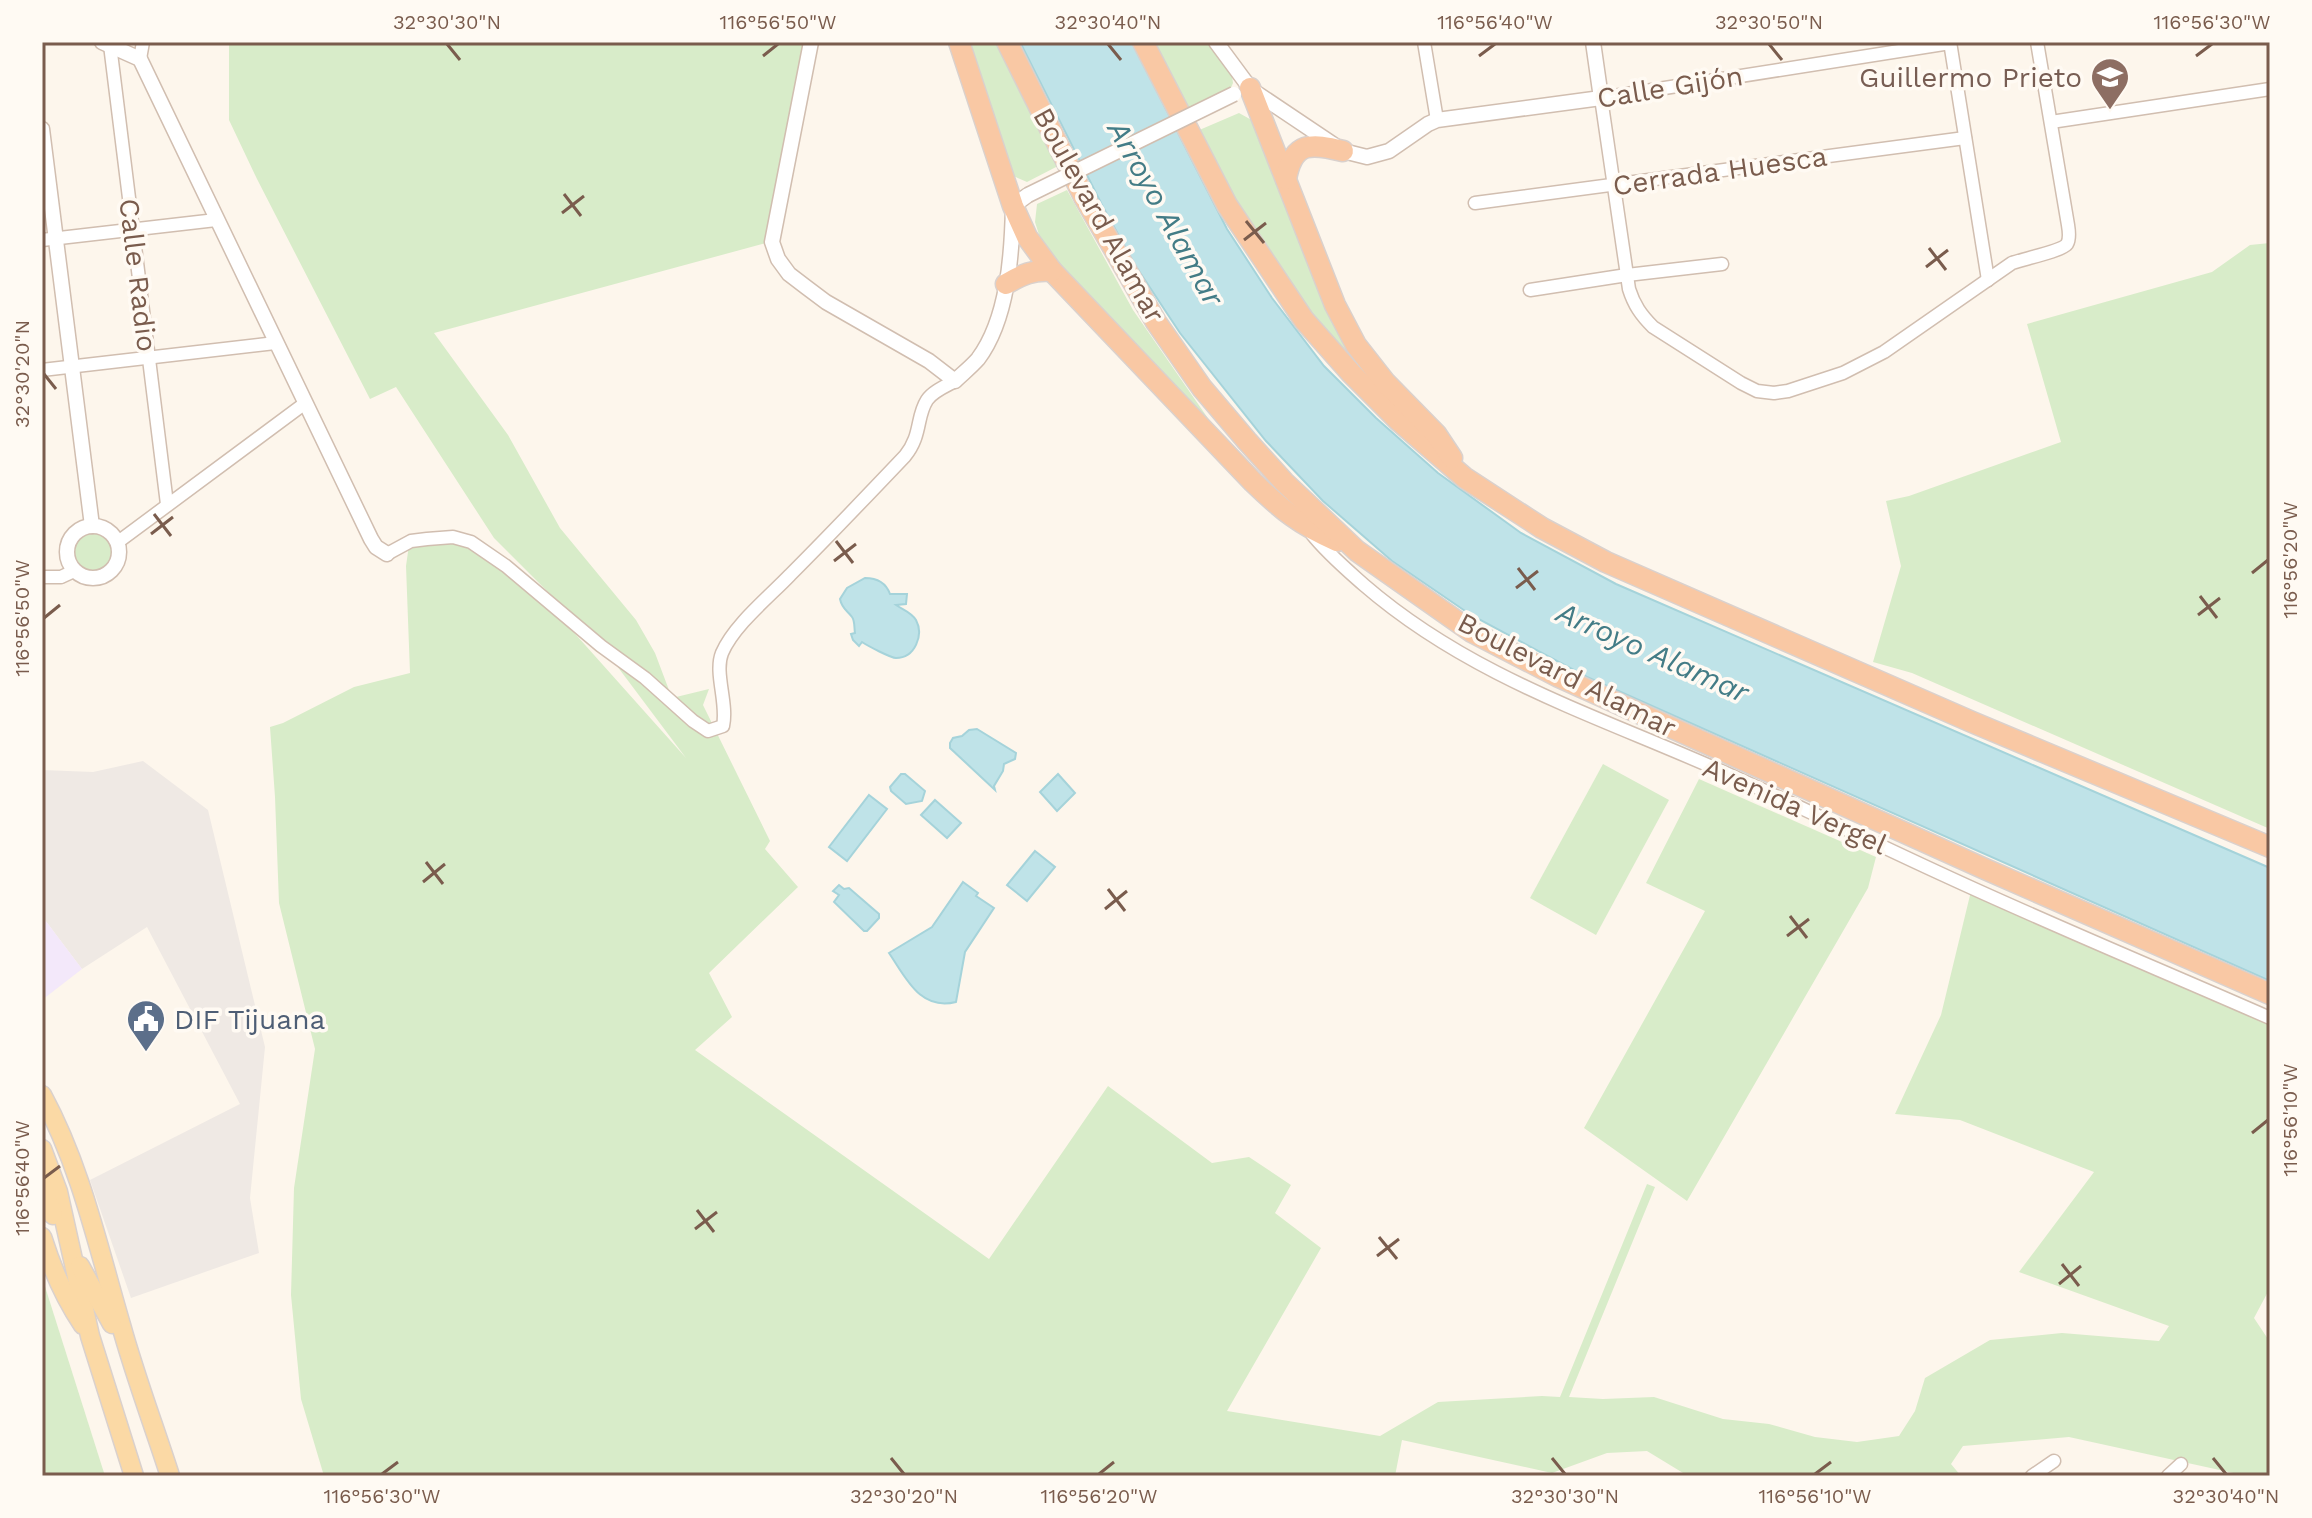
<svg xmlns="http://www.w3.org/2000/svg" width="2312" height="1518" viewBox="0 0 2312 1518" font-family="'Work Sans',sans-serif">
	<style>
		.industrial { fill: #efe9e4 }
		.education { fill: #f3e8fa }
		.green { fill: #d8ecc9 }
		.water { fill: #bfe3e8; stroke: #a5d3da; stroke-width: 2 }
		.lines { fill: none; stroke-linecap: round; stroke-linejoin: round }
		.minor-casing { stroke: #d1beb0; stroke-width: 15 }
		.tertiary-casing { stroke: #d1beb0; stroke-width: 17 }
		.primary-casing { stroke: #dad1cd; stroke-width: 21 }
		.trunk-casing { stroke: #dad1cd; stroke-width: 23 }
		.minor { stroke: #fff; stroke-width: 12 }
		.tertiary { stroke: #fff; stroke-width: 14 }
		.primary { stroke: #fbd9a5; stroke-width: 18 }
		.trunk { stroke: #f9c8a4; stroke-width: 20 }
		.tertiary-bridge-casing { stroke: #d1beb0; stroke-width: 17; stroke-linecap: butt }
		.tertiary-bridge { stroke: #fff; stroke-width: 14 }
		.ticks { fill: none; stroke: #7a5c4d; stroke-width: 3 }
		.labels { text-anchor: middle; dominant-baseline: central; stroke-width: 7; stroke-linejoin: round; paint-order: stroke }
		.education-label { font-size: 28px; fill: #785e54; stroke: #fffaf3; text-anchor: end }
		.street-label { font-size: 28px; fill: #7a5c4d; stroke: #fffaf3 }
		.service-label { font-size: 28px; fill: #4e5e75; stroke: #fffaf3; text-anchor: start }
		.water-label { font-size: 30px; font-style: italic; fill: #437c86; stroke: #fffaf3 }
		.neatline { fill: none; stroke: #7a5c4d; stroke-width: 3 }
		.ticks-label { font-size: 20px; text-anchor: middle; fill: #7a5c4d }
	</style>
	<rect width="100%" height="100%" fill="#fdf6ec"/>
	<path class="industrial" d="M 143,761 L 208,810 L 265,1047 L 250,1198 L 259,1253 L 131,1298 L 90,1180 L 240,1104 L 147,927 L 82,969 L 42,916 L 42,770 L 93,772 Z"/>
	<path class="education" d="M 42,916 L 82,969 L 42,1000 Z"/>
	<g class="green">
		<path d="M 229,42 L 815,42 L 777,240 L 434,333 L 508,435 L 560,528 L 636,620 L 655,653 L 672,698 L 709,689 L 703,705 L 770,841 L 765,849 L 798,887 L 709,973 L 732,1017 L 695,1050 L 989,1259 L 1108,1086 L 1212,1163 L 1249,1157 L 1291,1185 L 1275,1213 L 1321,1248 L 1227,1411 L 1380,1436 L 1438,1402 L 1542,1396 L 1560,1397 L 1647,1184 L 1655,1187 L 1569,1397 L 1603,1399 L 1654,1397 L 1723,1419 L 1769,1424 L 1815,1437 L 1857,1442 L 1899,1436 L 1915,1411 L 1925,1378 L 1990,1340 L 2062,1333 L 2159,1341 L 2169,1326 L 2019,1272 L 2094,1172 L 1960,1120 L 1895,1114 L 1941,1015 L 1972,887 L 2270,1018 L 2270,1288 L 2254,1318 L 2270,1342 L 2270,1476 L 2247,1476 L 2069,1437 L 1963,1446 L 1951,1464 L 1961,1476 L 1688,1476 L 1647,1451 L 1607,1453 L 1552,1473 L 1402,1440 L 1395,1476 L 324,1476 L 301,1399 L 291,1295 L 294,1188 L 315,1049 L 279,903 L 275,797 L 270,727 L 283,723 L 354,687 L 410,673 L 406,566 L 409,545 L 427,540 L 471,543 L 536,590 L 686,758 L 602,646 L 494,538 L 396,387 L 370,399 L 257,179 L 229,120 Z"/>
		<path d="M 967,42 L 997,42 L 1058,166 L 1027,182 L 1011,175 Z"/>
		<path d="M 1154,42 L 1207,42 L 1232,76 L 1233,83 L 1230,90 L 1188,110 Z"/>
		<path d="M 1239,113 L 1257,123 L 1331,310 L 1418,424 L 1323,333 L 1236,206 L 1197,131 Z"/>
		<path d="M 1067,190 L 1133,310 L 1214,427 L 1069,278 L 1041,241 L 1035,222 L 1037,204 Z"/>
		<path d="M 2270,243 L 2270,829 L 1912,673 L 1873,662 L 1901,566 L 1886,501 L 1909,496 L 2061,442 L 2027,324 L 2212,272 L 2250,245 Z"/>
		<circle cx="94" cy="553" r="21"/>
		<path d="M 1603,764 L 1669,800 L 1596,935 L 1530,898 Z"/>
		<path d="M 1699,779 L 1876,857 L 1868,888 L 1687,1201 L 1584,1128 L 1705,911 L 1646,883 Z"/>
		<path d="M 42,1277 L 105,1476 L 42,1476 Z"/>
	</g>
	<g class="water">
		<path d="M 1020,42 L 1132,42 L 1227,229 L 1272,298 L 1324,366 L 1376,418 L 1438,473 L 1521,533 L 1616,584 L 2270,868 L 2270,981 L 1587,677 L 1471,615 L 1392,561 L 1323,501 L 1266,441 L 1180,333 L 1135,265 L 1102,205 Z"/>
		<path d="M 865,578 C 877,578 886,583 890,594 L 907,594 L 906,604 L 896,605 C 903,610 911,612 916,620 C 924,635 915,658 896,658 C 891,658 868,646 862,642 L 859,646 L 853,640 L 851,634 L 855,633 C 854,627 855,621 852,617 C 847,610 842,609 840,599 L 847,588 Z"/>
		<path d="M 977,729 L 1016,753 L 1015,759 L 1004,764 L 1003,771 L 994,786 L 995,790 L 950,748 L 950,743 L 953,738 L 962,736 L 969,730 Z"/>
		<path d="M 901,774 L 905,774 L 925,791 L 922,801 L 906,804 L 891,791 L 890,787 Z"/>
		<path d="M 1058,774 L 1075,793 L 1057,811 L 1040,792 Z"/>
		<path d="M 869,795 L 887,809 L 847,861 L 829,847 Z"/>
		<path d="M 935,800 L 961,823 L 947,838 L 921,815 Z"/>
		<path d="M 1035,851 L 1055,867 L 1027,901 L 1007,885 Z"/>
		<path d="M 963,882 L 978,893 L 976,896 L 994,908 L 965,952 L 956,1002 C 920,1011 906,978 889,953 L 932,927 Z"/>
		<path d="M 839,885 L 844,889 L 849,888 L 879,914 L 879,918 L 867,931 L 864,931 L 834,902 L 839,895 L 833,891 Z"/>
	</g>
	<g class="lines">
		<defs>
			<g id="minor">
				<path d="M 1424,42 L 1437,120"/>
				<path d="M 1950,42 L 1988,280"/>
				<path d="M 1950,43 L 1601,98 L 1629,289 C 1634,305 1641,315 1653,327 L 1741,383 L 1757,391 L 1774,393 L 1788,391 L 1843,373 L 1884,352 L 2012,263 C 2023,259 2062,251 2067,244 C 2070,239 2069,231 2068,225 L 2037,42"/>
				<path d="M 110,45 L 167,504"/>
				<path d="M 140,59 L 143,42"/>
				<path d="M 2051,122 L 2270,89"/>
				<path d="M 1475,203 L 1965,138"/>
				<path d="M 42,240 L 216,220"/>
				<path d="M 1530,290 L 1627,275 L 1722,264"/>
				<path d="M 42,370 L 275,343"/>
				<path d="M 1312,534 C 1327,553 1346,569 1364,585 C 1475,681 1608,719 1739,779 C 1809,811 1878,845 1948,877 C 2054,926 2163,971 2270,1018"/>
				<path d="M 118,542 L 304,404"/>
				<path d="M 387,554 L 411,541 L 427,539 L 453,537 L 471,542 L 506,566 L 601,646 L 645,678 L 693,721 L 708,731 L 723,726 C 728,703 714,673 722,653 C 734,625 769,597 790,575 C 829,536 867,496 905,456 C 922,435 916,417 927,400 C 933,391 946,386 955,381"/>
				<path d="M 42,577 L 61,577 L 74,571"/>
				<path d="M 2032,1476 L 2054,1461"/>
				<path d="M 2168,1476 L 2181,1464"/>
			</g>
			<g id="tertiary">
				<path d="M 102,42 L 140,59 L 371,539 L 376,547 L 387,554"/>
				<path d="M 811,42 L 772,242 L 778,259 L 789,274 L 806,287 L 826,302 L 929,361 L 955,381 C 962,374 971,367 978,359 C 1008,319 1012,254 1013,206 L 1028,195"/>
				<path d="M 1216,42 L 1250,88"/>
				<path d="M 1249,88 L 1343,151 L 1367,157 L 1389,151 L 1428,124 L 1437,120 L 1601,98 L 1593,42"/>
				<path d="M 42,129 L 92,526"/>
				<circle cx="93" cy="552" r="26"/>
			</g>
			<g id="primary">
				<path d="M 42,1095 C 81,1167 98,1247 121,1325 C 135,1376 154,1426 170,1476"/>
				<path d="M 42,1149 L 58,1192 L 90,1336 L 134,1476"/>
				<path d="M 42,1186 L 53,1215"/>
				<path d="M 42,1237 C 52,1269 64,1297 83,1325"/>
				<path d="M 80,1266 L 112,1324"/>
			</g>
			<g id="trunk">
				<path d="M 959,42 L 1013,206 L 1027,237 L 1052,271 L 1253,482 C 1282,510 1300,525 1337,541"/>
				<path d="M 1007,42 L 1084,197 L 1156,322 L 1202,388 L 1247,441 L 1284,482 L 1357,551 L 1472,632 L 1559,677 L 1985,869 L 2270,994"/>
				<path d="M 1143,42 L 1227,205 L 1304,320 L 1351,373 L 1399,421 L 1465,478 L 1542,528 L 1606,562 L 1972,722 L 2270,847"/>
				<path d="M 1250,88 L 1335,305 L 1356,345 L 1385,382 L 1436,434 L 1452,458"/>
				<path d="M 1286,179 C 1293,141 1311,143 1343,151"/>
				<path d="M 1006,284 C 1021,275 1034,269 1052,271"/>
			</g>
		</defs>
		<use href="#minor" class="minor-casing"/>
		<use href="#tertiary" class="tertiary-casing"/>
		<use href="#primary" class="primary-casing"/>
		<use href="#trunk" class="trunk-casing"/>
		<use href="#minor" class="minor"/>
		<use href="#tertiary" class="tertiary"/>
		<use href="#primary" class="primary"/>
		<use href="#trunk" class="trunk"/>
		<defs>
			<path id="tertiary-bridge" d="M 1028,195 L 1234,94"/>
		</defs>
		<use href="#tertiary-bridge" class="tertiary-bridge-casing"/>
		<use href="#tertiary-bridge" class="tertiary-bridge"/>
	</g>
	<path class="ticks" d="M 447,44 L 460,60M 1108,44 L 1121,60M 1769,44 L 1782,60M 763,56 L 778,44M 1479,56 L 1495,44M 2196,56 L 2212,44M 564,194 L 581,216M 562,213 L 584,196M 1246,221 L 1264,243M 1244,240 L 1266,223M 1929,248 L 1946,270M 1926,267 L 1948,250M 44,374 L 56,389M 154,514 L 171,536M 151,534 L 173,517M 836,541 L 853,563M 834,561 L 856,544M 1518,568 L 1535,590M 2252,573 L 2268,560M 1516,588 L 1538,571M 2200,596 L 2217,618M 2198,615 L 2220,598M 44,618 L 60,605M 426,862 L 443,884M 423,882 L 445,864M 1108,889 L 1125,911M 1105,909 L 1127,891M 1790,916 L 1807,938M 1787,936 L 1809,919M 2252,1133 L 2268,1120M 44,1178 L 60,1166M 697,1210 L 714,1232M 695,1229 L 717,1212M 1379,1237 L 1397,1259M 1377,1256 L 1399,1239M 2062,1264 L 2079,1286M 2059,1284 L 2081,1266M 891,1458 L 904,1474M 1552,1458 L 1565,1474M 2213,1458 L 2226,1474M 382,1474 L 398,1462M 1099,1474 L 1114,1462M 1815,1474 L 1831,1462"/>
	<defs>
		<symbol id="school-pin" viewBox="-11 -11 22 30"><path d="M0 17L-7.5 6A9.5 9.5 0 1 1 7.5 6Z" fill="#8d6e63" stroke="#fffaf3"/><path d="M0-5L7-2L0 1L-7-2ZM-4 1L0 2.5L4 1V4Q0 6-4 4Z" fill="#fff"/></symbol>
		<symbol id="civic-pin" viewBox="-11 -11 22 30"><path d="M0 17L-7.5 6A9.5 9.5 0 1 1 7.5 6Z" fill="#5c6f8a" stroke="#fffaf3"/><path d="M-.6-6.5H3V-4.5H.6V-3L4-1V1h2V6H-6V1h2V-1L-.6-3ZM-1.2 2.5V6h2.4V2.5Z" fill="#fff"/></symbol>
	</defs>
	<g fill-rule="evenodd">
		<use href="#school-pin" x="2088" y="55" width="44" height="60"/>
		<use href="#civic-pin" x="124" y="997" width="44" height="60"/>
	</g>
	<g class="labels">
		<g class="education-label">
			<text x="2082" y="77">Guillermo Prieto</text>
		</g>
		<g class="street-label">
			<text transform="translate(1670 87) rotate(-9)">Calle Gijón</text>
			<text transform="translate(1720 171) rotate(-8)">Cerrada Huesca</text>
			<text transform="translate(1099 215) rotate(61)">Boulevard Alamar</text>
			<text transform="translate(138 275) rotate(83)">Calle Radio</text>
			<text transform="translate(1567 675) rotate(27)">Boulevard Alamar</text>
			<text transform="translate(1795 806) rotate(24)">Avenida Vergel</text>
		</g>
		<g class="service-label">
			<text x="174" y="1019">DIF Tijuana</text>
		</g>
		<g class="water-label">
			<text transform="translate(1166 213) rotate(61)">Arroyo Alamar</text>
			<text transform="translate(1653 652) rotate(24)">Arroyo Alamar</text>
		</g>
	</g>
	<rect width="2312" height="1518" fill="none" stroke="#fffaf3" stroke-width="88"/>
	<rect x="44" y="44" width="2224" height="1430" class="neatline"/>
	<g class="ticks-label">
		<text x="447" y="29">32°30'30"N</text>
		<text x="778" y="29">116°56'50"W</text>
		<text x="1108" y="29">32°30'40"N</text>
		<text x="1495" y="29">116°56'40"W</text>
		<text x="1769" y="29">32°30'50"N</text>
		<text x="2212" y="29">116°56'30"W</text>
		<text transform="translate(22 374) rotate(-90)" y="7">32°30'20"N</text>
		<text transform="translate(2290 560) rotate(-90)" y="7">116°56'20"W</text>
		<text transform="translate(22 618) rotate(-90)" y="7">116°56'50"W</text>
		<text transform="translate(2290 1120) rotate(-90)" y="7">116°56'10"W</text>
		<text transform="translate(22 1178) rotate(-90)" y="7">116°56'40"W</text>
		<text x="382" y="1503">116°56'30"W</text>
		<text x="904" y="1503">32°30'20"N</text>
		<text x="1099" y="1503">116°56'20"W</text>
		<text x="1565" y="1503">32°30'30"N</text>
		<text x="1815" y="1503">116°56'10"W</text>
		<text x="2226" y="1503">32°30'40"N</text>
	</g>
</svg>
